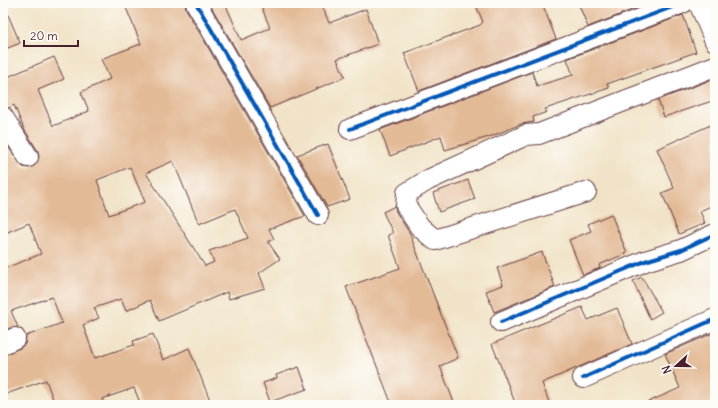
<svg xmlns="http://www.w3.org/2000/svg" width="718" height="408" viewBox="0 0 718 408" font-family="Delius,sans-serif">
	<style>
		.building { fill: #e3ba96; fill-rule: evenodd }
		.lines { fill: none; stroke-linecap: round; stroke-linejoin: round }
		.minor-casing { stroke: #633c42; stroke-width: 22 }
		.minor { stroke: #fff; stroke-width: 20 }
		.cycleway-casing { stroke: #fdfcf7; stroke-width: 6 }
		.cycleway { stroke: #0057b8; stroke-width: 4 }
	</style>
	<rect width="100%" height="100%" fill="#fdfcf7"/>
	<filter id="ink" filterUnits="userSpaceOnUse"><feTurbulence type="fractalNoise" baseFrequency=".025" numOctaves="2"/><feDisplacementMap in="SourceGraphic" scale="8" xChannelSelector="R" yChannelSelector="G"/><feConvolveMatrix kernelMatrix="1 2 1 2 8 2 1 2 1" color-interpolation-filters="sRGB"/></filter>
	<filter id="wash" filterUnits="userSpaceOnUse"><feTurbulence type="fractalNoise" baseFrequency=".012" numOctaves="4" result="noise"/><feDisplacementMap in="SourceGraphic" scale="16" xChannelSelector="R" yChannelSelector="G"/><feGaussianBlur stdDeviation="0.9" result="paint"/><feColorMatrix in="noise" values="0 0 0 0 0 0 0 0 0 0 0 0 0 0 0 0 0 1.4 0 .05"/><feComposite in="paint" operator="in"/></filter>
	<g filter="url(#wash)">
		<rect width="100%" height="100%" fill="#f1e3c7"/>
		<g id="blocks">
			<g class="building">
				<path d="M 3,3 L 20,43 L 3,50 Z"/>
				<path d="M 124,3 L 185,3 L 186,9 L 305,216 L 269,229 L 274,239 L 268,242 L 280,259 L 259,273 L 265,288 L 229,299 L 227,292 L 159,321 L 150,300 L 126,311 L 121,299 L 94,308 L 99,318 L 83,325 L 95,358 L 134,345 L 133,341 L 153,334 L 163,360 L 189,348 L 212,405 L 141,405 L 134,388 L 102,399 L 105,405 L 55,405 L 46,380 L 3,395 L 3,355 L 20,348 L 25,344 L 26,336 L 62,323 L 52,297 L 11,311 L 18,327 L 10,328 L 3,331 L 3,269 L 41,254 L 29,223 L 3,234 L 3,140 L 23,167 L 29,168 L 34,166 L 39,157 L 38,151 L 24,129 L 14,105 L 9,108 L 3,106 L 3,79 L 54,57 L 64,79 L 38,90 L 53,126 L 89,111 L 81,92 L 110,79 L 101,59 L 141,44 ZM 173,161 L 199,224 L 235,209 L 248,238 L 209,251 L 214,262 L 205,266 L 146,173 ZM 130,167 L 145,202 L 109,215 L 97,180 Z"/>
				<path d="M 209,3 L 225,3 L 241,40 L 270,28 L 260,3 L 321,3 L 329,23 L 366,9 L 378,44 L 337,59 L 345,77 L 270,108 Z"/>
				<path d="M 475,3 L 542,3 L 556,39 L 419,91 L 404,53 L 480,25 L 483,22 Z"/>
				<path d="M 578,3 L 640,3 L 642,6 L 588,27 Z"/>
				<path d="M 683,15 L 696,52 L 607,84 L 609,88 L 545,109 L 547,112 L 533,117 L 534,122 L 521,124 L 492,136 L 445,150 L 441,136 L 390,156 L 380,130 L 532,72 L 537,86 L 573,75 L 567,59 Z"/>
				<path d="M 713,79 L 715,85 L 715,100 L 664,117 L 658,100 Z"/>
				<path d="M 715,123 L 715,204 L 700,211 L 705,223 L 679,234 L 662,193 L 674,188 L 657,149 Z"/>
				<path d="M 328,144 L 350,199 L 327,207 L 297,155 Z"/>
				<path d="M 468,180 L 475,199 L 439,212 L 433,193 Z"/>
				<path d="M 395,206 L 396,212 L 409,232 L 458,358 L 440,366 L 455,405 L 392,405 L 346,287 L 400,268 L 388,235 L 393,233 L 383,212 Z"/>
				<path d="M 611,214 L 627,253 L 599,265 L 600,268 L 583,275 L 569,240 L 591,231 L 588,224 Z"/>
				<path d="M 542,252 L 555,287 L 494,312 L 486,291 L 503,285 L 497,268 Z"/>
				<path d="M 642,277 L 662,312 L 650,319 L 633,281 Z"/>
				<path d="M 582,307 L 588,320 L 617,308 L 632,344 L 542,383 L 550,405 L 516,405 L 492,344 Z"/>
				<path d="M 715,332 L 715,405 L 641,405 L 680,388 L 665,354 Z"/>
				<path d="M 299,367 L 307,389 L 270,402 L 263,383 L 277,378 L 276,375 Z"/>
			</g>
		</g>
	</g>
	<g filter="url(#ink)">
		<use href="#blocks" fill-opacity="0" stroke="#633c42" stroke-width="1"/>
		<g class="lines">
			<defs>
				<g id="minor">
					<path d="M 196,3 L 318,215"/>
					<path d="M 699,3 L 715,41"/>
					<path d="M 3,117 L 28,157"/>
					<path d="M 350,129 L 683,3"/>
					<path d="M 586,192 L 435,240 L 420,227 L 406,206 L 407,193 L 428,180 L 526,135 L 539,134 L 715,66"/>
					<path d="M 501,322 L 645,261 L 681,250 L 715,234"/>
					<path d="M 3,344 L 15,338"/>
					<path d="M 583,378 L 715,319"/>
				</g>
			</defs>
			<use href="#minor" class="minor-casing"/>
			<use href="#minor" class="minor"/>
			<defs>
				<g id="cycleway">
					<path d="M 196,3 L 318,215"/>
					<path d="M 350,129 L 683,3"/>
					<path d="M 501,322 L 645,261 L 681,250 L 715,234"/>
					<path d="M 583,378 L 715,319"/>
				</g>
			</defs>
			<use href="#cycleway" class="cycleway-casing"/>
			<use href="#cycleway" class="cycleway"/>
		</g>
	</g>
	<rect width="718" height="408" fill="none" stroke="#fdfcf7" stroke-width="16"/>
	<g transform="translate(676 366) rotate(249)" stroke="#fdfcf7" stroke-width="3" paint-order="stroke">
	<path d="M0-3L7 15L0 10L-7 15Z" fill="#4a1f2b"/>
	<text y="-6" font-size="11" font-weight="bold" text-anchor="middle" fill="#4a1f2b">N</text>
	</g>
	<path d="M24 40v6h54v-6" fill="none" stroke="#4a1f2b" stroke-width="2"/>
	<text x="30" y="40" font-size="12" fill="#4a1f2b" stroke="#fdfcf7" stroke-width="3" paint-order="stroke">20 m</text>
</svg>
